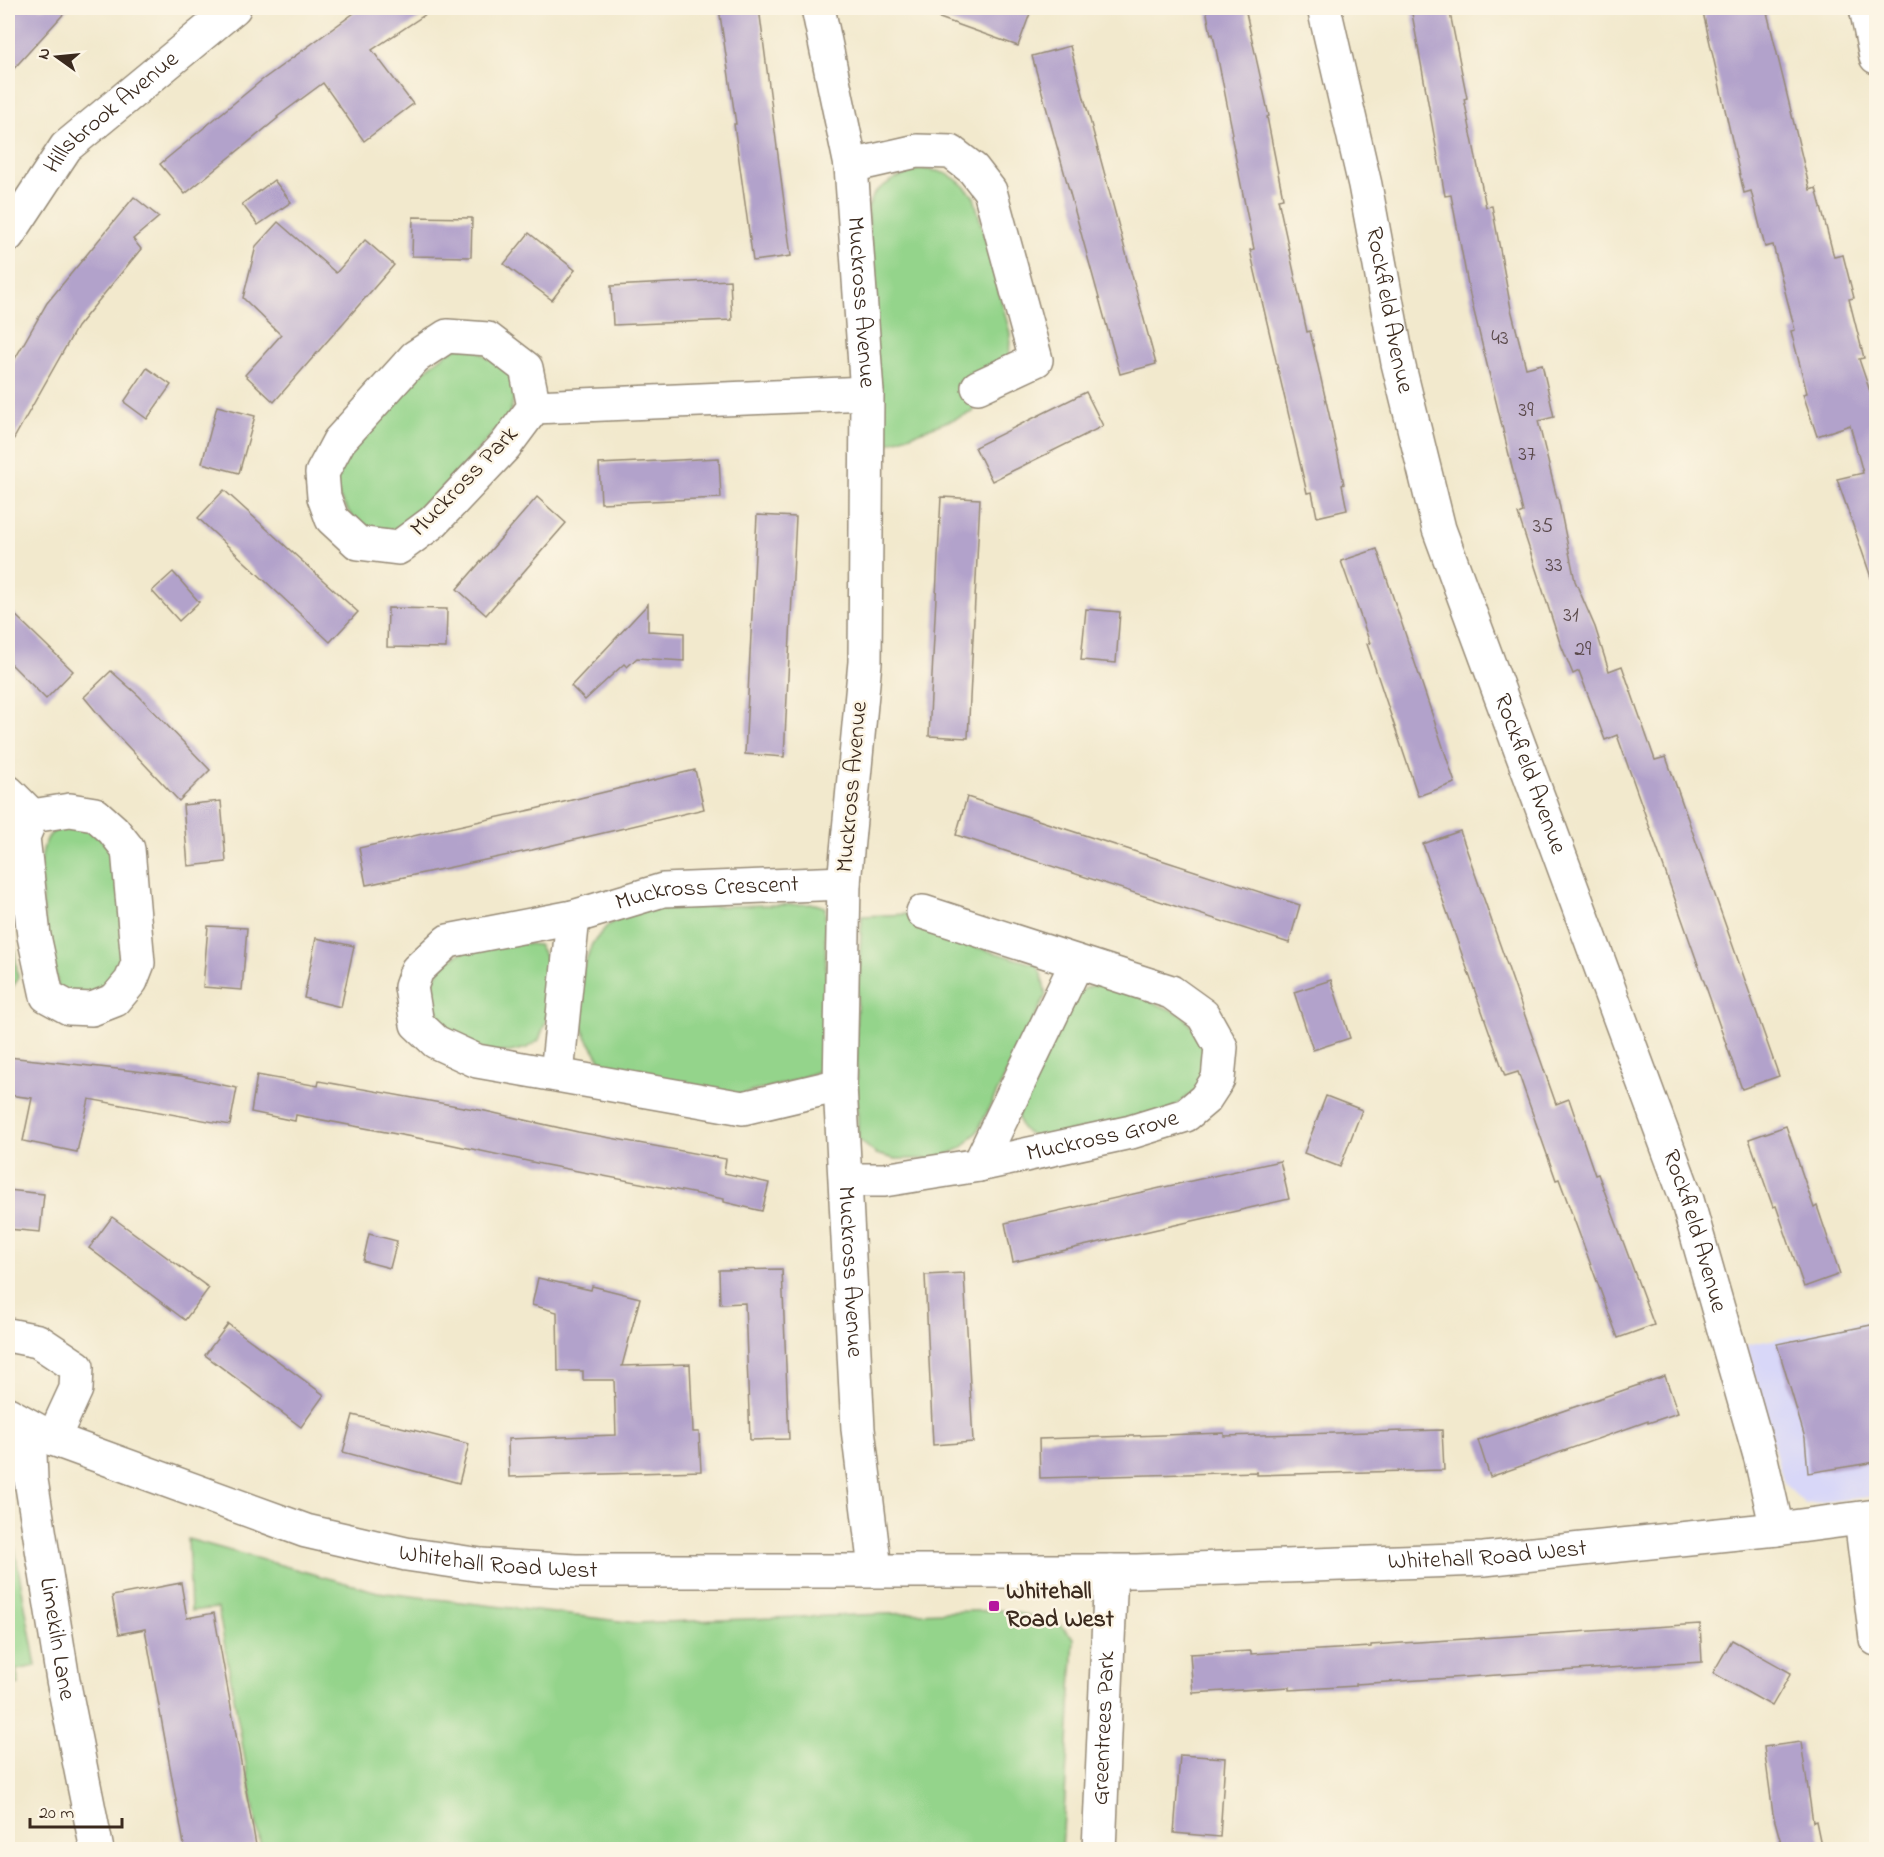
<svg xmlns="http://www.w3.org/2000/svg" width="1884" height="1857" viewBox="0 0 1884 1857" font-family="'Indie Flower',sans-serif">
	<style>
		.built { fill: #d8d7f8 }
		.green { fill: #94d48b; stroke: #687f54; stroke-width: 1.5 }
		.building { fill: #b2a2cb }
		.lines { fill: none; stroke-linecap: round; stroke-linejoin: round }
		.minor-casing { stroke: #968a76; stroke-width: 36 }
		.tertiary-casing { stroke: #968a76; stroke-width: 36 }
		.minor { stroke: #fff; stroke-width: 33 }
		.tertiary { stroke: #fff; stroke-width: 33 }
		.poi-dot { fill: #b5179e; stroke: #fcf5e5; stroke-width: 2 }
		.labels { text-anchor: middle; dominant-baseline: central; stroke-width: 5; stroke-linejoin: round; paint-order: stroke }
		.number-label { font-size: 21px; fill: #594849 }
		.street-label { font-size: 24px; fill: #3b2a1e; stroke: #fcf5e5 }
		.poi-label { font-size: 24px; font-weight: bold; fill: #3b2a1e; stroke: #fcf5e5; text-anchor: start }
	</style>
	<rect width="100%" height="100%" fill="#fcf5e5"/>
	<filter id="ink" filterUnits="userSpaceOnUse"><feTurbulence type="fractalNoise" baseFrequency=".0167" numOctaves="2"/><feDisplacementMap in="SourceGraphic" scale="12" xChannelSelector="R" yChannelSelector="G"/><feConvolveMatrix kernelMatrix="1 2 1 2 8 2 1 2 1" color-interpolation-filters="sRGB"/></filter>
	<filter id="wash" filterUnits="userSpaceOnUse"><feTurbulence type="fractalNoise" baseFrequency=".008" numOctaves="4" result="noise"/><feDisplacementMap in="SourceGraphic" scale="24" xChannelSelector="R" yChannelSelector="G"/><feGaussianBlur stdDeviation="1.35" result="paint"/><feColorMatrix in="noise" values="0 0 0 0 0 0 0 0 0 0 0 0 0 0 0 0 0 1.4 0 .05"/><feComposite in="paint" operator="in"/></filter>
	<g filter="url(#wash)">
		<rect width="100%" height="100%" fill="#f2e9cd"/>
		<path class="built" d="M 1876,1319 L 1876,1496 L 1805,1504 L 1784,1484 L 1746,1345 Z"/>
		<g class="green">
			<path d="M 920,169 C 946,170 957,177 974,197 L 1010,333 L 1009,367 L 972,385 L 973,412 L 881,446 L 868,207 L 875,192 L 894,179 Z"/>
			<path d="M 458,347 L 475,349 L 510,373 L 515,392 L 510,414 L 412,525 C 393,530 365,534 352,516 C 341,502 329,485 338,466 C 342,458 353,449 359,442 C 388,408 419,368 458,347 Z"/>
			<path d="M 79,825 L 94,828 L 119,863 L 125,959 L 113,985 L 76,998 L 58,986 C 52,951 28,865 49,836 C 55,828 69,827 79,825 Z"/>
			<path d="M 8,896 L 18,979 L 8,994 Z"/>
			<path d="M 815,904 L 825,907 L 827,1068 L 787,1083 L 734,1096 L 605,1068 L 585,1035 L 579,1008 L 583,969 L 592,944 L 606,927 L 625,914 L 648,908 Z"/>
			<path d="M 910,914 L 935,935 L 1037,965 L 1042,976 L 1046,995 L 977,1132 L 962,1148 L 937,1159 L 895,1159 L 876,1154 L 858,1139 L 856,1024 L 862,916 Z"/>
			<path d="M 512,942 L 538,945 C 544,954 552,964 554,975 C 558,992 545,1023 539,1040 L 527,1048 L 510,1052 L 491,1052 L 453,1037 L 441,1021 L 433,1000 L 434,981 L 442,964 L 469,948 Z"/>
			<path d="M 1094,985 L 1112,985 L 1183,1015 L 1208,1048 L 1208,1069 L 1198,1089 L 1168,1111 L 1041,1138 C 1026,1133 1020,1132 1018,1115 L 1071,1000 L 1084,989 Z"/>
			<path d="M 8,1512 L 36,1666 L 16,1670 L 19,1685 L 8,1687 Z"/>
			<path d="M 188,1539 L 378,1592 L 636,1623 L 1000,1610 L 1054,1620 L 1074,1638 L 1062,1849 L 261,1849 L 218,1608 L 191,1611 Z"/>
		</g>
		<g id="blocks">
			<g class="building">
				<path d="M 18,8 L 69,8 L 8,75 L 8,18 Z"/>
				<path d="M 361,8 L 435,8 L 372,50 L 413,104 L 364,141 L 323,83 L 277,117 L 278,118 L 185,194 L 160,164 L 262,80 Z"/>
				<path d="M 719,8 L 759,8 L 791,256 L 753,261 L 734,124 L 736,124 Z"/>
				<path d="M 921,8 L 1032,8 L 1018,46 L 920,11 Z"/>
				<path d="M 1206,8 L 1245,8 L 1269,116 L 1267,117 L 1283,198 L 1278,199 L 1307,332 L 1310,331 L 1329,414 L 1344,484 L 1342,485 L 1347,510 L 1317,517 L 1312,492 L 1307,493 L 1250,250 L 1254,249 L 1231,135 L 1233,134 L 1213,34 L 1211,35 Z"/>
				<path d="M 1411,8 L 1449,8 L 1467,98 L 1464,99 L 1486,207 L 1492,206 L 1511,309 L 1526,368 L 1542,364 L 1554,417 L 1538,421 L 1557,498 L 1558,498 L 1575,581 L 1595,627 L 1609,671 L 1622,666 L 1655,760 L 1666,757 L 1779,1076 L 1742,1089 L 1617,735 L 1605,740 L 1579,671 L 1573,674 L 1559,640 L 1518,514 L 1523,512 L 1470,295 L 1451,195 L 1445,196 Z"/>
				<path d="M 1702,8 L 1766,8 L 1810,190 L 1816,188 L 1834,257 L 1843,255 L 1854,298 L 1849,299 L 1864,358 L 1859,359 L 1876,409 L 1876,582 L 1873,583 L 1837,479 L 1863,473 L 1850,425 L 1817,436 L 1803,394 L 1807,393 L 1791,331 L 1795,330 L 1773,245 L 1765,247 L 1751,191 L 1744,193 Z"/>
				<path d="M 1070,46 L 1156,364 L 1120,374 L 1032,56 Z"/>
				<path d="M 274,180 L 291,202 L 258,225 L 242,204 Z"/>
				<path d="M 134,197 L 159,217 L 133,239 L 141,249 L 77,327 L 8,449 L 8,371 L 47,303 Z"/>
				<path d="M 413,217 L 472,218 L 471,257 L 412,256 Z"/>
				<path d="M 278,222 L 336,273 L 365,240 L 394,265 L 274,402 L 245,375 L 281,335 L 243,298 L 256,246 Z"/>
				<path d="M 529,233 L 575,270 L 552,300 L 504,264 Z"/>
				<path d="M 730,280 L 732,320 L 613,325 L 611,286 Z"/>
				<path d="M 147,368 L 171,385 L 147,419 L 124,402 Z"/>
				<path d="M 1086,392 L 1103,426 L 992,481 L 975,447 Z"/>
				<path d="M 217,406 L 255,416 L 239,473 L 202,463 Z"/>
				<path d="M 719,458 L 721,498 L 601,503 L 599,464 Z"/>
				<path d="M 224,490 L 358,612 L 330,642 L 198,518 Z"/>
				<path d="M 537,497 L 566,523 L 486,615 L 457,589 Z"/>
				<path d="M 941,497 L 980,499 L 968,738 L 929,736 Z"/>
				<path d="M 757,515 L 796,517 L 784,757 L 745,754 Z"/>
				<path d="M 1377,549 L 1455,783 L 1418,796 L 1367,644 L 1370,643 L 1341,561 Z"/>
				<path d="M 173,572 L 199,602 L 179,621 L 152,591 Z"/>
				<path d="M 648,604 L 648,631 L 684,633 L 684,661 L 637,658 L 627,667 L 624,664 L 585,700 L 571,686 Z"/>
				<path d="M 8,608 L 73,671 L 46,699 L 8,661 Z"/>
				<path d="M 388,608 L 447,609 L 446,648 L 387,647 Z"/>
				<path d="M 1086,609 L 1120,612 L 1116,663 L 1081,660 Z"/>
				<path d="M 111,671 L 139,696 L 210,770 L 179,801 L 103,720 L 84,697 Z"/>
				<path d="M 695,770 L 704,809 L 532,850 L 366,885 L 359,848 L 535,809 Z"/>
				<path d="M 967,797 L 1300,905 L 1289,943 L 956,835 Z"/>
				<path d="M 221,801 L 226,862 L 188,866 L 183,805 Z"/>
				<path d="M 1460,831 L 1556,1104 L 1569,1099 L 1595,1175 L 1598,1174 L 1654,1325 L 1618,1338 L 1559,1179 L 1556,1180 L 1518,1072 L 1505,1076 L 1423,844 Z"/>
				<path d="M 208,926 L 247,928 L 242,990 L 203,987 Z"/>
				<path d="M 316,938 L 354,946 L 341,1007 L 304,998 Z"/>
				<path d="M 1331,980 L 1350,1038 L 1313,1050 L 1294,992 Z"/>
				<path d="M 8,1057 L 181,1076 L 237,1088 L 230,1125 L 89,1099 L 77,1152 L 23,1141 L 32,1098 L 8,1095 Z"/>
				<path d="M 257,1075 L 318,1086 L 319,1081 L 485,1111 L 578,1132 L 726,1159 L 724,1173 L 769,1183 L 762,1211 L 724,1202 L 724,1199 L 541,1164 L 449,1144 L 296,1115 L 295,1121 L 251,1112 Z"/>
				<path d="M 1326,1096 L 1362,1110 L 1340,1167 L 1304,1153 Z"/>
				<path d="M 1786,1126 L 1814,1208 L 1817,1206 L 1840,1274 L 1804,1287 L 1776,1206 L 1773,1207 L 1749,1139 Z"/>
				<path d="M 1280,1161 L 1289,1199 L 1013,1262 L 1005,1223 Z"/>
				<path d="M 8,1190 L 44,1194 L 40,1232 L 8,1229 Z"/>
				<path d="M 112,1217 L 209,1288 L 185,1320 L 89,1248 Z"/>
				<path d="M 369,1234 L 397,1241 L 390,1268 L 363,1261 Z"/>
				<path d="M 782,1269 L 789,1439 L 750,1440 L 745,1303 L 720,1304 L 719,1270 Z"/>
				<path d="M 964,1273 L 973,1442 L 933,1445 L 925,1275 Z"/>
				<path d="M 538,1278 L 591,1290 L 592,1286 L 640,1298 L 622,1366 L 690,1364 L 693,1432 L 699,1432 L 701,1471 L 509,1477 L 508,1439 L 616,1435 L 614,1380 L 583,1380 L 583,1371 L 558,1371 L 557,1312 L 532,1305 Z"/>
				<path d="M 228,1324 L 324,1395 L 301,1427 L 205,1355 Z"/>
				<path d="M 1876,1324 L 1876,1462 L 1808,1473 L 1805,1438 L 1777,1344 Z"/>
				<path d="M 1665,1376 L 1678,1413 L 1648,1423 L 1648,1421 L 1490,1477 L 1478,1440 Z"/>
				<path d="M 353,1415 L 469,1444 L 459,1483 L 343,1452 Z"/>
				<path d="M 1442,1430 L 1444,1470 L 1257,1475 L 1257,1472 L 1040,1478 L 1039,1439 L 1224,1433 L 1224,1436 Z"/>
				<path d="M 181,1583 L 187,1618 L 214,1613 L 256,1845 L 231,1850 L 185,1850 L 145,1629 L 119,1634 L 112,1596 Z"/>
				<path d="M 1700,1624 L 1702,1662 L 1356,1684 L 1356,1686 L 1289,1690 L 1289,1687 L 1193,1693 L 1190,1654 L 1251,1651 L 1251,1654 L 1371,1647 L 1371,1645 Z"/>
				<path d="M 1732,1640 L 1791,1673 L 1772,1706 L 1713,1673 Z"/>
				<path d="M 1801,1742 L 1813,1822 L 1816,1821 L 1822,1850 L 1783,1850 L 1773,1814 L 1764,1747 Z"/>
				<path d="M 1180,1755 L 1225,1758 L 1220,1837 L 1174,1833 Z"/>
			</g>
		</g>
	</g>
	<g filter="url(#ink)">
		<use href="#blocks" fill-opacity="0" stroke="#968a76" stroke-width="1.5"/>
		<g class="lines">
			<defs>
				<g id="minor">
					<path id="s1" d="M 818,8 L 851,166 L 867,393 L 865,662 L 844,883 L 840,1085 L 858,1429 L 875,1569"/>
					<path id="s2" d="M 1324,8 L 1365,185 L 1398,363 L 1439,529 L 1687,1200 L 1761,1459 L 1777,1529"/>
					<path d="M 851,166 L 917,151 L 951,152 L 973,169 L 990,191 L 1036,360 L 978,387"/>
					<path id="s3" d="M 8,235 L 66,147 L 234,8"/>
					<path d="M 447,336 L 488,339 L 526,368 L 534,407 L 505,446 L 433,522 L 398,548 L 358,543 L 332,519 L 324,497 L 322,473 L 339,441 L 369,408 L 415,357 Z"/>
					<path d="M 534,407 L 867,393"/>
					<path d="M 8,792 L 32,816"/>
					<path d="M 70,810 L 95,814 L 113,830 L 128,849 L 138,963 L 131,981 L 115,1000 L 92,1009 L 69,1008 L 47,996 L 34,936 L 23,837 L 32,816 Z"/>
					<path d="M 557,1074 L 573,917"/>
					<path id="s4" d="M 840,1085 L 743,1108 L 477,1061 L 436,1042 L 417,1024 L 411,987 L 417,970 L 448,941 L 573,917 L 663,890 L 844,883"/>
					<path d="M 979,1165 L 1077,962"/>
					<path id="s5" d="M 846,1180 L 884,1180 L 979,1165 L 1131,1132 L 1186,1115 L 1205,1099 L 1218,1079 L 1221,1047 L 1203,1015 L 1171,992 L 923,912"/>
					<path d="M 8,1335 L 38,1341 L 77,1367 L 76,1389 L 53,1439"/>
					<path id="s6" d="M 29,1427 L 31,1480 L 63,1680 L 97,1850"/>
					<path d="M 1861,1519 L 1876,1639"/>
					<path id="s7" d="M 1099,1850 L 1111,1571"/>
				</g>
				<g id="tertiary">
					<path d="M 1866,8 L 1876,57"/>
					<path id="s8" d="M 8,1414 L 53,1439 L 306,1531 L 406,1554 L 481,1565 L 575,1571 L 1137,1571 L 1484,1559 L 1777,1529 L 1876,1516"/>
				</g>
			</defs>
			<use href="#minor" class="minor-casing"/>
			<use href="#tertiary" class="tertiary-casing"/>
			<use href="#minor" class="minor"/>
			<use href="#tertiary" class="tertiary"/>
		</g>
	</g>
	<rect class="poi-dot" x="988" y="1600" width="12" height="12" rx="3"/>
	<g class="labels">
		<g class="number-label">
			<text x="1500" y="339">43</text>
			<text x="1526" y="411">39</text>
			<text x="1527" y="455">37</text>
			<text x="1543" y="527">35</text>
			<text x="1554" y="566">33</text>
			<text x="1571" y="616">31</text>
			<text x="1583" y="650">29</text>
		</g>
		<g class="street-label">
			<text stroke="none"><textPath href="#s3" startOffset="162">Hillsbrook Avenue</textPath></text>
			<text stroke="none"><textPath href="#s1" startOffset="298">Muckross Avenue</textPath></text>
			<text stroke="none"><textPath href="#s2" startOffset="309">Rockfield Avenue</textPath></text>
			<text transform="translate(465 482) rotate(-46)">Muckross Park</text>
			<text stroke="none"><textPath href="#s2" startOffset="795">Rockfield Avenue</textPath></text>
			<text transform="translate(853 787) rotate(-85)">Muckross Avenue</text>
			<text stroke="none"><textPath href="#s4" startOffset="804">Muckross Crescent</textPath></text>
			<text stroke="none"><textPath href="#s5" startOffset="261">Muckross Grove</textPath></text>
			<text stroke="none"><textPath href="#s2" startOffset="1281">Rockfield Avenue</textPath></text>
			<text stroke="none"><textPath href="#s1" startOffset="1269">Muckross Avenue</textPath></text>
			<text stroke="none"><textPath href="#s8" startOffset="1506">Whitehall Road West</textPath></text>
			<text stroke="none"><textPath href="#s8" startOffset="516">Whitehall Road West</textPath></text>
			<text stroke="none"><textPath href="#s6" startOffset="214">Limekiln Lane</textPath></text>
			<text stroke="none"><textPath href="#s7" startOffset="122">Greentrees Park</textPath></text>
		</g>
		<g class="poi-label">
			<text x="1006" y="1592">Whitehall<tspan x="1006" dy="28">Road West</tspan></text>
		</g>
	</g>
	<rect width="1884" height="1857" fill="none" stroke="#fcf5e5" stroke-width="30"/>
	<g transform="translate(57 57) rotate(285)" stroke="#fcf5e5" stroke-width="4.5" paint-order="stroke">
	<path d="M0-4.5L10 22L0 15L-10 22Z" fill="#3b2a1e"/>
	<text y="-9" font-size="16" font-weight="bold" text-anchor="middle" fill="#3b2a1e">N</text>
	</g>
	<path d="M30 1818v9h92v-9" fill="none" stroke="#3b2a1e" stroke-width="3"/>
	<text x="39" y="1818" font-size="18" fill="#3b2a1e" stroke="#fcf5e5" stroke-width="4.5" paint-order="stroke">20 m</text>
</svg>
